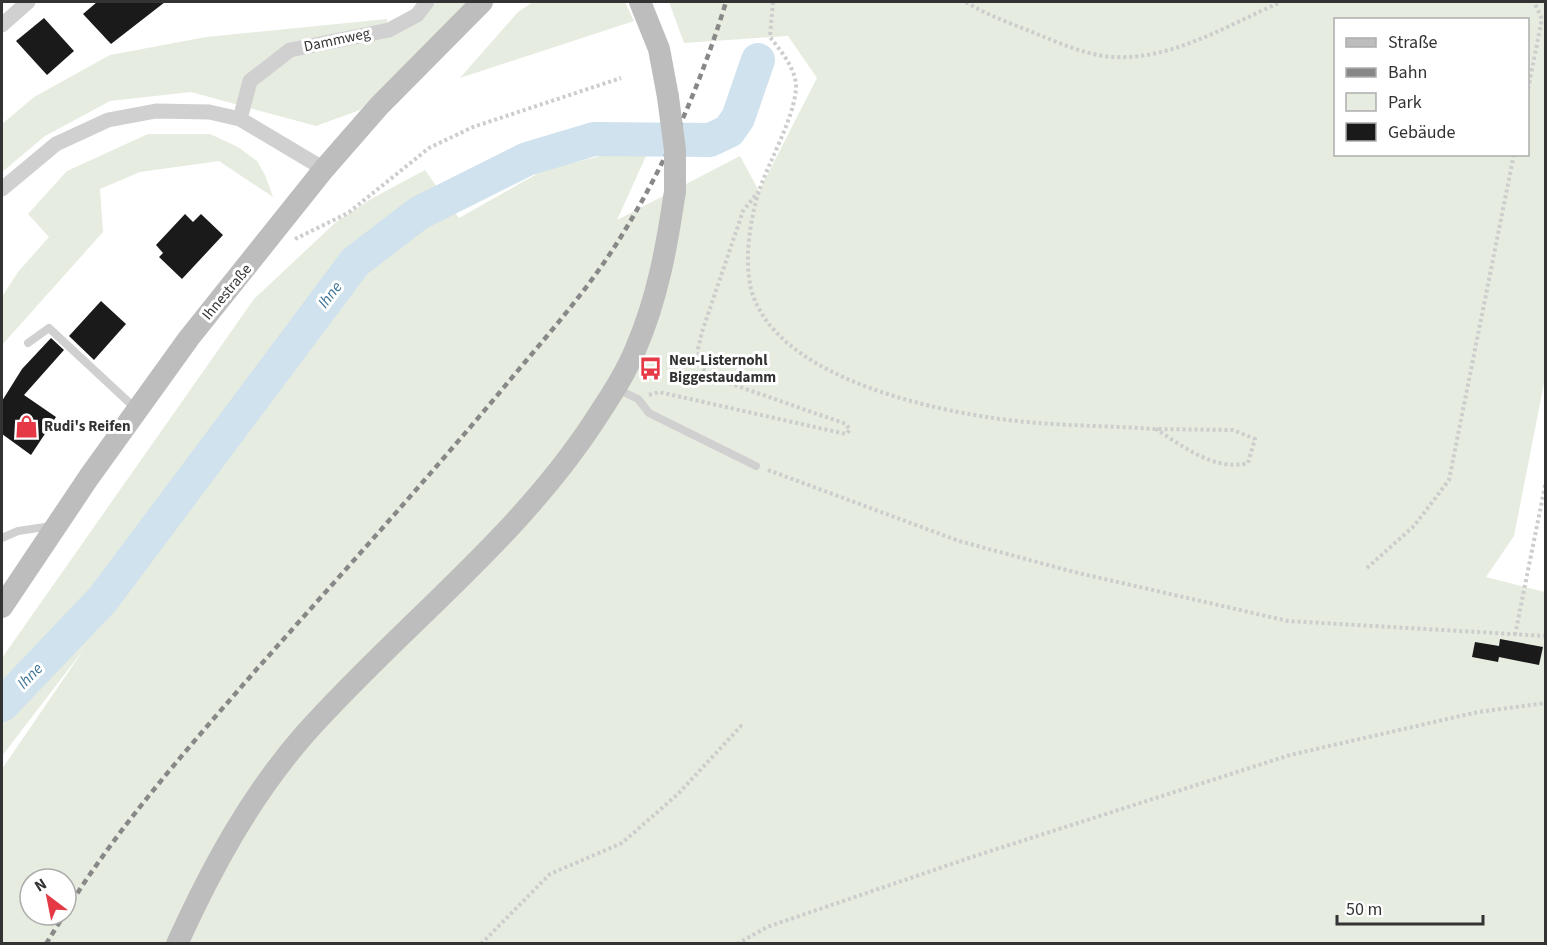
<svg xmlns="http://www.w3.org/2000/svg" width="1547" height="945" viewBox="0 0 1547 945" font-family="'Source Sans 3',sans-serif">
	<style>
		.green { fill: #e6ecdf; fill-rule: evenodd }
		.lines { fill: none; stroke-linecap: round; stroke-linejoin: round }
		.river { stroke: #cfe2ee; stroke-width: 34 }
		.building { fill: #1a1a1a }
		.path { stroke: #cdcdcd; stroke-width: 4; stroke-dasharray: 3 3; stroke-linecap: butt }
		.service { stroke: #d0d0d0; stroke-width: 8 }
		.minor { stroke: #d0d0d0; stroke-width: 15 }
		.secondary { stroke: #bdbdbd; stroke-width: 22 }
		.rail { stroke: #888; stroke-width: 4.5; stroke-dasharray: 6 4.5; stroke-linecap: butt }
		.secondary-bridge { stroke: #bdbdbd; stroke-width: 22 }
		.labels { text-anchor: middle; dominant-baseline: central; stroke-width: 6; stroke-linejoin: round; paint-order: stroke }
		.street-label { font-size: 15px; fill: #333; stroke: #fff }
		.poi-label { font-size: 15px; font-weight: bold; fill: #333; stroke: #fff; text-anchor: start }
		.water-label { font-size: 16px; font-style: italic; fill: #3f7597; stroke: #fff }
	</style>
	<rect width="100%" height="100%" fill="#fff"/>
	<g class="green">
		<path d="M 436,2 L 470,2 L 360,110 L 316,126 L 191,92 L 110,101 L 45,136 L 2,172 L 2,124 L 34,97 L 110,55 L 206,37 L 387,19 L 389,35 L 419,19 Z"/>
		<path d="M 533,2 L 625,2 L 634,21 L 460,78 L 518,12 Z"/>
		<path d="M 669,2 L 1545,2 L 1545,378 L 1514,536 L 1486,577 L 1545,592 L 1545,943 L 2,943 L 2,769 L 84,649 L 2,756 L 2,658 L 254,299 L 336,222 L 371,199 L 425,170 L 459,218 L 544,170 L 621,151 L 646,156 L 617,220 L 740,156 L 759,191 L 817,78 L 788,36 L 684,43 ZM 1336,20 L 1528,20 L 1528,154 L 1336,154 ZM 30,879 L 66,879 L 66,915 L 30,915 Z"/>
		<path d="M 148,134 L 210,134 L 238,147 L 257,161 L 265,175 L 273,197 L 219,161 L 140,172 L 100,189 L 103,232 L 2,345 L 2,297 L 18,272 L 49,237 L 28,214 L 67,171 Z"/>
	</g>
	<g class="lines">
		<path class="river" d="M 2,705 L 103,599 L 355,262 L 419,213 L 527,159 L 594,139 L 710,140 L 729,131 L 738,118 L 758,60"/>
	</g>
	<g class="building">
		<path d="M 97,2 L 165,2 L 111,44 L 83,14 Z"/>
		<path d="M 44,18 L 74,51 L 47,75 L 16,41 Z"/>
		<path d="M 185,214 L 193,222 L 201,214 L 223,235 L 182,279 L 159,257 L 163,253 L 156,245 Z"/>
		<path d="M 101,301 L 126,324 L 94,360 L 69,336 Z"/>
		<path d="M 51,338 L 64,350 L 24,395 L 56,417 L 31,455 L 2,434 L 2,401 L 22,369 Z"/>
		<path d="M 1500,639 L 1543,647 L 1539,665 L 1499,657 L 1498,662 L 1472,657 L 1475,642 L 1499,646 Z"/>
	</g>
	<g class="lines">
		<g class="path">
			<path d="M 773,2 L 770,37 C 781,51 797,70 796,89 C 793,121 769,161 759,191 C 750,220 744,259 751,289 C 773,372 914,406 987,417 C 1041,426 1099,425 1154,429 L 1156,429 L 1233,430 L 1255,439 L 1248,463 C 1216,472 1182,446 1156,429"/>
			<path d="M 966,2 C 988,16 1013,24 1037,34 C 1057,42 1077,51 1098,55 C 1162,67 1225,26 1281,2"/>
			<path d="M 1528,89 L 1542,19 L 1534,2"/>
			<path d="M 295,239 L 348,213 L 429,148 L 473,127 L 621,78"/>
			<path d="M 649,395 L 659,392 L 846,434 L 850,430 L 846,424 L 720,380 L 701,368 L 698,349 L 702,332 L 743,211 L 758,192"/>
			<path d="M 768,470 L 959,541 L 1074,572 L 1288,621 L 1546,636"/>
			<path d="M 1367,568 L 1414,526 L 1449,480 L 1514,154"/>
			<path d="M 1515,635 L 1546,481"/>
			<path d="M 481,944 L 550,874 L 622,843 L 678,794 L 741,726 L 744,728"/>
			<path d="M 737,944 L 767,927 L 978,855 L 1290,755 L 1478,712 L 1546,703"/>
		</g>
		<g class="service">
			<path d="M 28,343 L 49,328 L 135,408"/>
			<path d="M 617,389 L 638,399 L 649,413 L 756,466"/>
			<path d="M 2,538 L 18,531 L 52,526"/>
		</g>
		<g class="minor">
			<path d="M 2,25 L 28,2"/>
			<path d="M 240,119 L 250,81 L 290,50 L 389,30 L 417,15 L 427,2"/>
			<path d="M 2,189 L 56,144 L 108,120 L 156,111 L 209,112 L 240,119 L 324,169"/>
		</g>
		<g class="secondary">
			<path d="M 640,2 L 659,49 L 668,97"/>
			<path d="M 2,607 L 89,477 L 189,338 L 324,169 L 379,106 L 482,2"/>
			<path d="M 177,944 C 211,869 250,797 304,735 C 399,628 517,540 595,420 C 610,397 626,373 636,348 C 658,297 667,245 675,191"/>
		</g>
		<g class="rail">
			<path d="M 66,911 C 120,824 189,747 256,670 C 338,578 421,486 500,392 C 542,341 588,291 622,235 C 667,162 701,83 726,2"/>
			<path d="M 46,944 L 64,915"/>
		</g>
		<path class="secondary-bridge" d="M 668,97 L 675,150 L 675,191"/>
	</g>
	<defs>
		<symbol id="bus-bare" viewBox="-9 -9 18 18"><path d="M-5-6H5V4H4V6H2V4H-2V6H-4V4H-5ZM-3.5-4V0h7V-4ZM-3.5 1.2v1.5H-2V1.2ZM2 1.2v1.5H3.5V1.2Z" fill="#e63946" stroke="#fff" stroke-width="2.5" paint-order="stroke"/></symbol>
		<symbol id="shop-bare" viewBox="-9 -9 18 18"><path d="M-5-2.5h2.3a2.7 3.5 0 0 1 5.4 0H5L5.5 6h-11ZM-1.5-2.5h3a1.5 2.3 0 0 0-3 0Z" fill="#e63946" stroke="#fff" stroke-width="2.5" paint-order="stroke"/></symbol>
	</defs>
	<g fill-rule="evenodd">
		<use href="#bus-bare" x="634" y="352" width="33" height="33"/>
		<use href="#shop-bare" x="10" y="410" width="33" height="33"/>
	</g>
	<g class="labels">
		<g class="street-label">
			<text transform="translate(337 40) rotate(-12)">Dammweg</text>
			<text transform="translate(227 292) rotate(-50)">Ihnestraße</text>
		</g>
		<g class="poi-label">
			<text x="669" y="360">Neu-Listernohl<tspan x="669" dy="17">Biggestaudamm</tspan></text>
			<text x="44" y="426">Rudi's Reifen</text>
		</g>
		<g class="water-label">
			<text transform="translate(330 295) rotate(-53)">Ihne</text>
			<text transform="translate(30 676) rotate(-46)">Ihne</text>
		</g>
	</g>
	<rect width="1547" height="945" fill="none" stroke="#333333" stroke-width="6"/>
	<rect x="1334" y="18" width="195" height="138" fill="#ffffff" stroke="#adadad" stroke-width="1.5"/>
	<rect x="1346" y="38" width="30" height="9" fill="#bdbdbd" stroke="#adadad" stroke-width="1.5"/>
	<text x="1388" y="48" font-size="18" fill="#333333">Straße</text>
	<rect x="1346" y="68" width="30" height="9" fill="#888888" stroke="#adadad" stroke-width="1.5"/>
	<text x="1388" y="78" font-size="18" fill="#333333">Bahn</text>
	<rect x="1346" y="93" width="30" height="18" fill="#e6ecdf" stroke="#adadad" stroke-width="1.5"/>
	<text x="1388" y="108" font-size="18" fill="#333333">Park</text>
	<rect x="1346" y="123" width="30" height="18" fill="#1a1a1a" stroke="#adadad" stroke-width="1.5"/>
	<text x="1388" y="138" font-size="18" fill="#333333">Gebäude</text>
	<g transform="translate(48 897) rotate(328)"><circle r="28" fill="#ffffff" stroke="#adadad" stroke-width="1.5"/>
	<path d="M0-4.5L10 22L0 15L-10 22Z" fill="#e63946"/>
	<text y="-9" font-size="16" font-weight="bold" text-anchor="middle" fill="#333333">N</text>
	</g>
	<path d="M1337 915v9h146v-9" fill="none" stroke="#333333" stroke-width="3"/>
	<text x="1346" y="915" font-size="18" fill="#333333" stroke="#ffffff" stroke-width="4.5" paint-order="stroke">50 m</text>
</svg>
